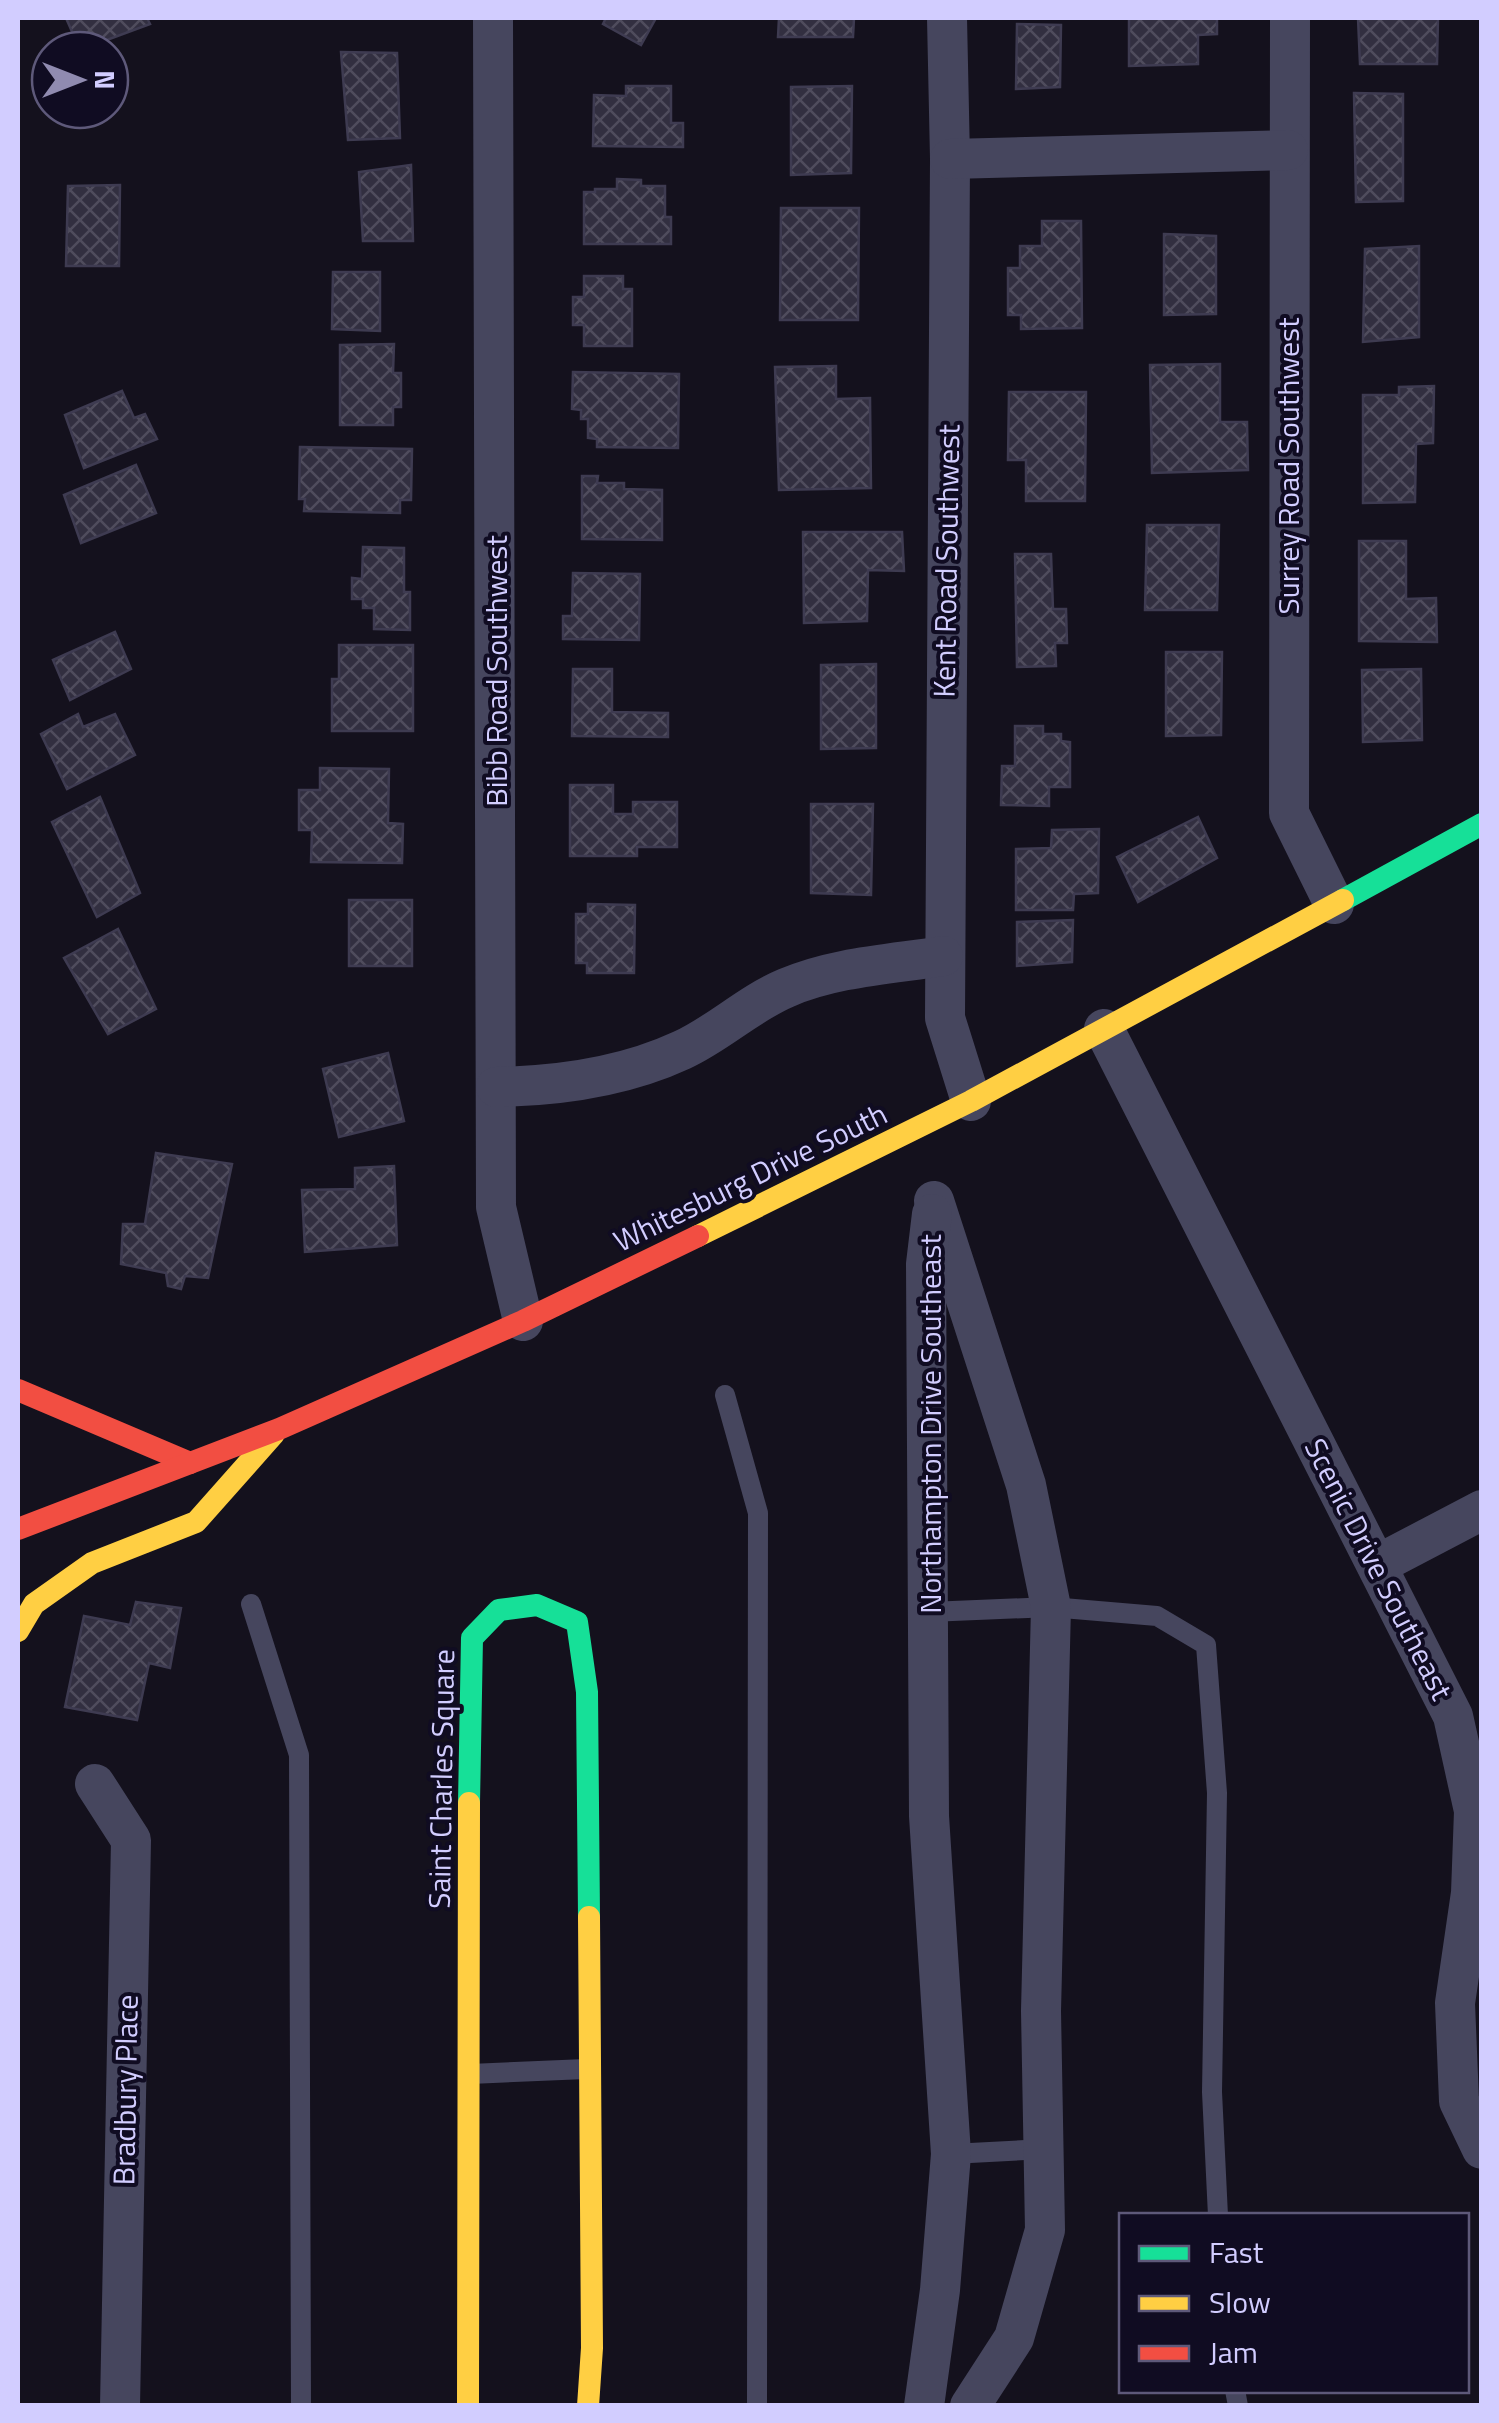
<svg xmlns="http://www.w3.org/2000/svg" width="1499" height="2423" viewBox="0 0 1499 2423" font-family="'Titillium Web',sans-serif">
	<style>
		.building { fill: url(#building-cross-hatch); stroke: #3e3b51; stroke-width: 2.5 }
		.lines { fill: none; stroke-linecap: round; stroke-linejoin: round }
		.lane { stroke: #46465e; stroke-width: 20 }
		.street { stroke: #46465e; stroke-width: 40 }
		.fast { stroke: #16e098; stroke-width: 22 }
		.slow { stroke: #ffcf43; stroke-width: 22 }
		.jam { stroke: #f24e42; stroke-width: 22 }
		.labels { text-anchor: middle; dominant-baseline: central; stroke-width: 8; stroke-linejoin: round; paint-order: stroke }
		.street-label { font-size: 30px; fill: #d2cdff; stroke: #100c22 }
	</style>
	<defs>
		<pattern id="building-cross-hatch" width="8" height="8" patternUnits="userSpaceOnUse" patternTransform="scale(2.5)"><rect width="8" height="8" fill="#322f40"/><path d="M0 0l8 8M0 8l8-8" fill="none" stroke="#4f4c5d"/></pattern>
	</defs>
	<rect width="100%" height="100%" fill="#14111d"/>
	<g class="building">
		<path d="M 66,18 L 147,18 L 150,24 L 80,50 Z"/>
		<path d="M 606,18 L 656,18 L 641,45 L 603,24 Z"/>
		<path d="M 779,18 L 854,18 L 853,37 L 778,37 Z"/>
		<path d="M 1129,18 L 1217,18 L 1217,34 L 1198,35 L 1198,64 L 1129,66 Z"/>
		<path d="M 1358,18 L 1438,18 L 1437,64 L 1360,64 Z"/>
		<path d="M 1017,24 L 1061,25 L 1060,87 L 1016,89 Z"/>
		<path d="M 341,52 L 397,53 L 400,138 L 348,140 Z"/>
		<path d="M 626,86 L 671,86 L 671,123 L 683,123 L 683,147 L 593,146 L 594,95 L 626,96 Z"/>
		<path d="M 852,86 L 851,173 L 791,175 L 791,87 Z"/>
		<path d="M 1354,93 L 1403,94 L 1403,201 L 1356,202 Z"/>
		<path d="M 411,165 L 413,241 L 363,241 L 359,172 Z"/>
		<path d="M 617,179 L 641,180 L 641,186 L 665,186 L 665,217 L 671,217 L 671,244 L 584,244 L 584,192 L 595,192 L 595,189 L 617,189 Z"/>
		<path d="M 120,185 L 119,266 L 66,266 L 68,186 Z"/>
		<path d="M 781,208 L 859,208 L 858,320 L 780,320 Z"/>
		<path d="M 1042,221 L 1081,221 L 1082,328 L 1021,329 L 1021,315 L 1008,315 L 1008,268 L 1020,268 L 1020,246 L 1042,246 Z"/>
		<path d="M 1164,234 L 1216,236 L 1216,314 L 1164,315 Z"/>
		<path d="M 1419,246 L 1419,337 L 1363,342 L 1365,249 Z"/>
		<path d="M 333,272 L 380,272 L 380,331 L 332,329 Z"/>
		<path d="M 584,276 L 623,276 L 623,289 L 632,289 L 632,346 L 584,346 L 584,325 L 573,325 L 573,297 L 584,297 Z"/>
		<path d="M 394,344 L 393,373 L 401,373 L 401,407 L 393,407 L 393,425 L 340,425 L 340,345 Z"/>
		<path d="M 1220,364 L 1220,422 L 1247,422 L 1248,470 L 1152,473 L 1150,365 Z"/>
		<path d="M 836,366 L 836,399 L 870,398 L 871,488 L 779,490 L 775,367 Z"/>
		<path d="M 573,372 L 679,374 L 678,448 L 597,447 L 597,439 L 588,438 L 588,419 L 581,419 L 581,410 L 572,409 Z"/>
		<path d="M 1434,386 L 1433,443 L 1416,444 L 1415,502 L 1363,503 L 1363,395 L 1399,395 L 1399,387 Z"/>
		<path d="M 122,391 L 134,418 L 145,414 L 157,439 L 84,468 L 65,415 Z"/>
		<path d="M 1009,392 L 1086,392 L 1085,501 L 1026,501 L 1026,460 L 1008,460 Z"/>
		<path d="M 300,447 L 412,449 L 411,500 L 400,500 L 400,513 L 304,511 L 305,499 L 299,499 Z"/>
		<path d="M 136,465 L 156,513 L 81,543 L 64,495 Z"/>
		<path d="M 582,476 L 598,476 L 597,483 L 624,483 L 624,489 L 662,490 L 662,540 L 582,539 Z"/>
		<path d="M 1147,525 L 1219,525 L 1217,610 L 1145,610 Z"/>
		<path d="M 803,532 L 902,532 L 904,571 L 868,570 L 867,621 L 804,623 Z"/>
		<path d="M 1359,541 L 1406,541 L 1406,599 L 1436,598 L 1437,642 L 1359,641 Z"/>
		<path d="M 363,547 L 404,548 L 404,592 L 410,592 L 410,630 L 374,629 L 374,608 L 363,608 L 363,599 L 352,599 L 352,578 L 362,579 Z"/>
		<path d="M 1015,554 L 1051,554 L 1053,609 L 1066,609 L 1067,643 L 1055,643 L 1056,666 L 1017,667 Z"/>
		<path d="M 573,573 L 640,574 L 639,640 L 563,639 L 563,616 L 572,616 Z"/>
		<path d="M 115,632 L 131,669 L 70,700 L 53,660 Z"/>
		<path d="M 339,645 L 413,645 L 413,731 L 332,731 L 332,679 L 339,679 Z"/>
		<path d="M 1166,652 L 1222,652 L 1221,735 L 1166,736 Z"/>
		<path d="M 876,664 L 876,748 L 821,749 L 821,665 Z"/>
		<path d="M 573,669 L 612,669 L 612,712 L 668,713 L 668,737 L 572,736 Z"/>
		<path d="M 1421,669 L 1422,740 L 1363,742 L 1362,670 Z"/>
		<path d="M 78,714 L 83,727 L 115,714 L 135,755 L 67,789 L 41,734 Z"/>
		<path d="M 1015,726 L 1043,726 L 1043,734 L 1061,734 L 1061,741 L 1070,742 L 1070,787 L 1049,787 L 1049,806 L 1001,805 L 1002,766 L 1015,766 Z"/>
		<path d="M 320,768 L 389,769 L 388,823 L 403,824 L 402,863 L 311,862 L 312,830 L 299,830 L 299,790 L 320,790 Z"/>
		<path d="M 570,785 L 613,785 L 613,814 L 633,814 L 633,802 L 677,802 L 677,847 L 637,847 L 637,856 L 570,856 Z"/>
		<path d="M 100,797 L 140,893 L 97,917 L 52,822 Z"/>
		<path d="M 811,804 L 873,804 L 871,895 L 811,893 Z"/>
		<path d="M 1198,817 L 1217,858 L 1138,902 L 1117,857 Z"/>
		<path d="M 1099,829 L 1098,893 L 1074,894 L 1073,910 L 1016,910 L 1016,849 L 1051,848 L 1052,830 Z"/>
		<rect x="349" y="900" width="63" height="66"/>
		<path d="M 588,904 L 635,905 L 634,973 L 587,973 L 587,963 L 576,963 L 576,914 L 588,914 Z"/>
		<path d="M 1073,920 L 1072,962 L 1017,966 L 1017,922 Z"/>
		<path d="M 118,929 L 156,1009 L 108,1034 L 64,958 Z"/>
		<path d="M 388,1053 L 404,1121 L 339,1137 L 323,1069 Z"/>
		<path d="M 156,1153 L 232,1164 L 208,1278 L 185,1276 L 181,1289 L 168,1286 L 166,1273 L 121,1264 L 123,1224 L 145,1224 Z"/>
		<path d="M 394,1166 L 397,1245 L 305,1252 L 302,1190 L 355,1189 L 355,1168 Z"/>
		<path d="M 136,1602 L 181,1608 L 170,1668 L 149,1663 L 137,1720 L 65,1707 L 84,1616 L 130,1625 Z"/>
	</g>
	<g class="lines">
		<g class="lane">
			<path d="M 725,1395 L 758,1513 L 757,2406"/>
			<path d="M 251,1604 L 299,1755 L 301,2406"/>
			<path d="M 929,1612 L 1051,1607 L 1157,1616 L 1206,1645 L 1217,1793 L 1212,2092 L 1218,2216"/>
			<path d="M 470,2074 L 586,2069"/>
			<path d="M 951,2154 L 1044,2149"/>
			<path d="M 1235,2390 L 1238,2406"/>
		</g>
		<g class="street">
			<path d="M 493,18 L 496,1207 L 523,1321"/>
			<path d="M 947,18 L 950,159 L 945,1018 L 971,1101"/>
			<path d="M 1290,18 L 1289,813 L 1334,904"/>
			<path d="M 950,159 L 1288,150"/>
			<path d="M 1104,1029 L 1453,1716 L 1474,1811 L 1471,1893 L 1455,2003 L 1459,2101 L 1482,2149"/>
			<path d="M 496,1087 C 559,1086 624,1077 682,1050 C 719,1033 748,1004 786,988 C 834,967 892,964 943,956"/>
			<path d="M 934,1201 L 1026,1485 L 1051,1607 L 1041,2011 L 1045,2230 L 1014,2338 L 970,2406"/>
			<path d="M 1377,1565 L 1482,1510"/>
			<path d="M 95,1784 L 131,1840 L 120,2406"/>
			<path d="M 924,2406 L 940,2290 L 951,2154 L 929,1816 L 926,1264 L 932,1214"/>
		</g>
		<g class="fast">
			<path d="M 1343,900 L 1482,824"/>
			<path d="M 469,1803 L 472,1638 L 499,1610 L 537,1605 L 577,1622 L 587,1692 L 589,1917"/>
		</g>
		<g class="slow">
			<path d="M 698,1236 L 971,1101 L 1343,900"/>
			<path d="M 18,1631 L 34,1604 L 92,1563 L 196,1522 L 274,1434"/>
			<path d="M 468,2406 L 469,1803"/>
			<path d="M 588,2406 L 592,2348 L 589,1917"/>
		</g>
		<g class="jam">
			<path d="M 18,1390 L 190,1463"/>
			<path d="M 18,1529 L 279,1429 L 523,1321 L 698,1236"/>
		</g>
	</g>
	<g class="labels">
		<g class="street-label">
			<text transform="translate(1288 466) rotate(-90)">Surrey Road Southwest</text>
			<text transform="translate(946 561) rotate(-89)">Kent Road Southwest</text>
			<text transform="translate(496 671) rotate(-90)">Bibb Road Southwest</text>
			<text transform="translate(750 1177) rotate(-26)">Whitesburg Drive South</text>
			<text transform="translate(930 1424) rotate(-90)">Northampton Drive Southeast</text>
			<text transform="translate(1379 1569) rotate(63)">Scenic Drive Southeast</text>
			<text transform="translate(441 1779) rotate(-89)">Saint Charles Square</text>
			<text transform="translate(125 2090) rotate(-89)">Bradbury Place</text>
		</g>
	</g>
	<rect width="1499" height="2423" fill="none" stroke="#d2cdff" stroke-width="40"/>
	<rect x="1119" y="2213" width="350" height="180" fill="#100c22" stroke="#5e597a" stroke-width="2.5"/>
	<rect x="1139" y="2246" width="50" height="15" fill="#16e098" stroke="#5e597a" stroke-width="2.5"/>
	<text x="1209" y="2263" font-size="30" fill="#d2cdff">Fast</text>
	<rect x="1139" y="2296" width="50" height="15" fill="#ffcf43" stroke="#5e597a" stroke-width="2.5"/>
	<text x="1209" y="2313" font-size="30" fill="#d2cdff">Slow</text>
	<rect x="1139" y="2346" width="50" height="15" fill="#f24e42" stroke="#5e597a" stroke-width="2.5"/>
	<text x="1209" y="2363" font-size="30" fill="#d2cdff">Jam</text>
	<g transform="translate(80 80) rotate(90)"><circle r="48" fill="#100c22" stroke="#5e597a" stroke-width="2.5"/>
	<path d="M0-8L18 38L0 25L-18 38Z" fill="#908bb0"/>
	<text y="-15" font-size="28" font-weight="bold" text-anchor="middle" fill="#d2cdff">N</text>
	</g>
</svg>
